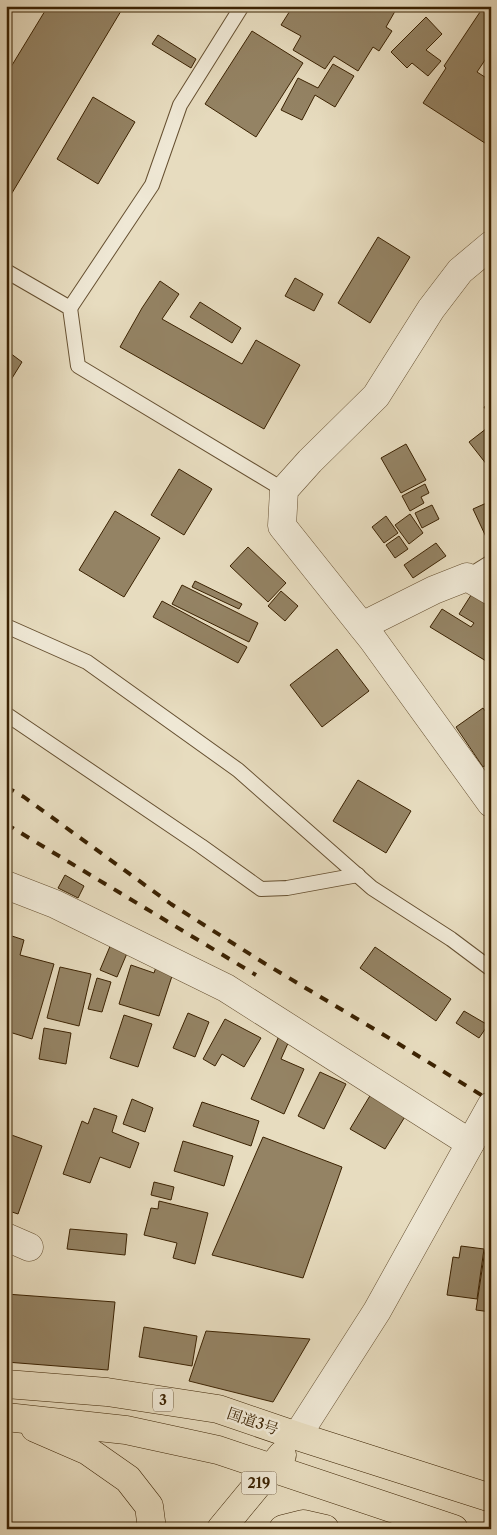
<svg xmlns="http://www.w3.org/2000/svg" width="497" height="1535" viewBox="0 0 497 1535" font-family="'Libre Caslon Text','Noto Serif JP',serif">
	<style>
		.building { fill: #948364; stroke: #3b2202 }
		.lines { fill: none; stroke-linecap: round; stroke-linejoin: round }
		.lane-casing { stroke: #665031; stroke-width: 16 }
		.street-casing { stroke: #665031; stroke-width: 29 }
		.highway-casing { stroke: #3b2202; stroke-width: 29 }
		.lane { stroke: #efe8d5; stroke-width: 14 }
		.street { stroke: #efe8d5; stroke-width: 28 }
		.highway { stroke: #e7dcbf; stroke-width: 28 }
		.rail { stroke: #3b2202; stroke-width: 4; stroke-dasharray: 9 9; stroke-linecap: butt }
		.labels { text-anchor: middle; dominant-baseline: central; stroke-width: 5; stroke-linejoin: round; paint-order: stroke }
		.shield { fill: #efe8d5; stroke: #715d41; stroke-width: 1 }
		.shield-label { font-size: 14px; font-weight: bold; fill: #3b2202 }
		.street-label { font-size: 15px; fill: #3b2202; stroke: #efe8d5 }
	</style>
	<rect width="100%" height="100%" fill="#e7dcbf"/>
	<filter id="stains"><feTurbulence type="fractalNoise" baseFrequency=".004" numOctaves="4"/><feColorMatrix values="0 0 0 0 .2 0 0 0 0 .09 0 0 0 0 .02 0 0 0 .5 -.17"/></filter>
	<radialGradient id="worn" r=".72"><stop offset=".6" stop-color="#630" stop-opacity="0"/><stop offset="1" stop-color="#630" stop-opacity=".3"/></radialGradient>
	<g class="building">
		<path d="M 48,6 L 124,6 L 6,203 L 6,75 Z"/>
		<path d="M 293,6 L 398,6 L 386,27 L 392,31 L 379,51 L 373,47 L 358,71 L 334,56 L 325,69 L 293,50 L 301,36 L 281,25 Z"/>
		<path d="M 484,6 L 491,6 L 491,51 L 477,72 L 491,81 L 491,147 L 423,103 L 446,68 L 444,66 Z"/>
		<path d="M 426,17 L 442,34 L 426,50 L 441,61 L 428,76 L 412,63 L 407,68 L 391,52 Z"/>
		<path d="M 252,31 L 303,63 L 256,137 L 205,104 Z"/>
		<path d="M 158,35 L 196,59 L 191,68 L 152,44 Z"/>
		<path d="M 333,64 L 354,76 L 335,107 L 315,95 L 302,120 L 281,110 L 298,78 L 318,88 Z"/>
		<path d="M 93,97 L 135,122 L 98,184 L 57,159 Z"/>
		<path d="M 378,237 L 410,257 L 370,323 L 338,303 Z"/>
		<path d="M 295,278 L 323,294 L 314,311 L 285,296 Z"/>
		<path d="M 160,281 L 179,294 L 162,319 L 242,364 L 256,340 L 300,365 L 264,429 L 120,347 L 142,308 Z"/>
		<path d="M 200,302 L 241,328 L 232,343 L 190,317 Z"/>
		<path d="M 6,350 L 22,362 L 9,383 L 6,381 Z"/>
		<path d="M 491,403 L 491,417 L 484,407 Z"/>
		<path d="M 491,425 L 491,470 L 469,442 Z"/>
		<path d="M 406,444 L 426,480 L 401,493 L 381,458 Z"/>
		<path d="M 179,469 L 212,489 L 184,535 L 151,515 Z"/>
		<path d="M 425,484 L 429,493 L 421,497 L 424,503 L 410,511 L 402,496 Z"/>
		<path d="M 491,501 L 491,537 L 487,539 L 473,509 Z"/>
		<path d="M 432,505 L 439,519 L 422,528 L 415,513 Z"/>
		<path d="M 115,511 L 160,538 L 124,597 L 79,570 Z"/>
		<path d="M 410,514 L 423,533 L 409,544 L 395,525 Z"/>
		<path d="M 386,516 L 398,533 L 384,543 L 372,527 Z"/>
		<path d="M 399,536 L 408,549 L 395,558 L 386,545 Z"/>
		<path d="M 436,543 L 446,556 L 413,578 L 404,565 Z"/>
		<path d="M 248,547 L 286,583 L 268,602 L 230,566 Z"/>
		<path d="M 195,581 L 242,604 L 239,609 L 192,587 Z"/>
		<path d="M 182,585 L 258,623 L 249,642 L 172,604 Z"/>
		<path d="M 281,591 L 298,606 L 285,621 L 268,606 Z"/>
		<path d="M 473,592 L 491,603 L 491,664 L 430,627 L 442,609 L 471,627 L 474,623 L 459,614 Z"/>
		<path d="M 162,601 L 247,647 L 238,663 L 153,617 Z"/>
		<path d="M 337,649 L 369,691 L 322,727 L 290,685 Z"/>
		<path d="M 483,708 L 491,719 L 491,762 L 483,767 L 456,727 Z"/>
		<path d="M 358,780 L 411,811 L 386,853 L 333,821 Z"/>
		<path d="M 65,875 L 84,886 L 78,898 L 58,888 Z"/>
		<path d="M 6,934 L 24,940 L 20,955 L 54,964 L 32,1039 L 6,1031 Z"/>
		<path d="M 111,944 L 128,951 L 117,977 L 100,970 Z"/>
		<path d="M 375,947 L 451,999 L 436,1021 L 360,968 Z"/>
		<path d="M 131,965 L 154,973 L 156,967 L 173,973 L 159,1016 L 119,1004 Z"/>
		<path d="M 60,967 L 91,974 L 79,1026 L 47,1018 Z"/>
		<path d="M 97,978 L 111,982 L 102,1012 L 88,1009 Z"/>
		<path d="M 464,1011 L 488,1025 L 479,1038 L 456,1023 Z"/>
		<path d="M 188,1013 L 209,1022 L 195,1057 L 173,1048 Z"/>
		<path d="M 124,1015 L 152,1024 L 138,1067 L 110,1058 Z"/>
		<path d="M 225,1019 L 261,1038 L 244,1067 L 222,1054 L 215,1066 L 203,1059 Z"/>
		<path d="M 44,1028 L 71,1033 L 66,1064 L 39,1059 Z"/>
		<path d="M 279,1036 L 289,1041 L 281,1059 L 304,1069 L 284,1114 L 251,1099 Z"/>
		<path d="M 320,1072 L 346,1084 L 324,1129 L 298,1116 Z"/>
		<path d="M 371,1094 L 406,1115 L 385,1149 L 350,1129 Z"/>
		<path d="M 132,1099 L 153,1108 L 145,1132 L 123,1124 Z"/>
		<path d="M 202,1102 L 259,1121 L 251,1146 L 193,1126 Z"/>
		<path d="M 94,1108 L 117,1116 L 112,1132 L 139,1143 L 130,1168 L 100,1157 L 90,1183 L 63,1174 L 82,1121 L 88,1124 Z"/>
		<path d="M 6,1133 L 42,1146 L 18,1214 L 6,1210 Z"/>
		<path d="M 263,1137 L 342,1167 L 303,1278 L 212,1255 Z"/>
		<path d="M 183,1141 L 233,1156 L 224,1186 L 174,1171 Z"/>
		<path d="M 154,1182 L 174,1187 L 171,1200 L 151,1195 Z"/>
		<path d="M 159,1201 L 208,1213 L 195,1264 L 173,1258 L 177,1243 L 144,1235 L 151,1208 L 158,1209 Z"/>
		<path d="M 70,1229 L 127,1234 L 125,1255 L 67,1249 Z"/>
		<path d="M 461,1246 L 484,1249 L 477,1299 L 447,1295 L 453,1257 L 459,1258 Z"/>
		<path d="M 485,1250 L 491,1250 L 491,1312 L 476,1310 Z"/>
		<path d="M 6,1294 L 115,1302 L 108,1370 L 6,1362 Z"/>
		<path d="M 144,1327 L 197,1336 L 192,1366 L 139,1357 Z"/>
		<path d="M 206,1331 L 310,1339 L 273,1402 L 189,1381 Z"/>
	</g>
	<g class="lines">
		<defs>
			<g id="lane">
				<path d="M 6,271 L 70,308 L 78,366 L 284,490"/>
				<path d="M 70,308 L 152,185 L 180,105 L 242,6"/>
				<path d="M 467,577 L 491,562"/>
				<path d="M 6,626 L 87,662 L 238,770 L 372,888 L 451,939 L 491,969"/>
				<path d="M 6,714 L 201,846 L 261,889 L 287,888 L 358,875"/>
			</g>
			<g id="street">
				<path d="M 491,245 L 460,271 L 431,309 L 376,396 L 310,461 L 284,490 L 282,526 L 373,640 L 491,803"/>
				<path d="M 362,626 L 434,590 L 467,577 L 491,591"/>
				<path d="M 6,885 L 55,904 L 226,988 L 470,1143"/>
				<path d="M 6,1237 L 29,1247"/>
				<path d="M 297,1436 L 377,1311 L 491,1106"/>
			</g>
			<g id="highway">
				<path d="M 6,1384 L 107,1392 L 218,1409 L 297,1436 L 491,1498"/>
				<path d="M 6,1417 L 126,1430 L 218,1450 L 454,1529"/>
				<path d="M 35,1428 L 88,1451 L 128,1479 L 149,1506 L 152,1529"/>
				<path d="M 221,1529 L 282,1455"/>
				<path d="M 283,1529 L 303,1524 L 325,1529"/>
			</g>
		</defs>
		<use href="#lane" class="lane-casing"/>
		<use href="#street" class="street-casing"/>
		<use href="#highway" class="highway-casing"/>
		<use href="#lane" class="lane"/>
		<use href="#street" class="street"/>
		<use href="#highway" class="highway"/>
		<g class="rail">
			<path d="M 6,787 L 24,797 L 171,904 L 264,963 L 399,1044 L 491,1101"/>
			<path d="M 6,824 L 256,975"/>
		</g>
	</g>
	<g class="labels">
		<g class="shield">
			<rect x="153" y="1388.5" width="20" height="23" rx="4"/>
			<rect x="241.5" y="1471.5" width="35" height="23" rx="4"/>
		</g>
		<g class="shield-label">
			<text x="163" y="1400">3</text>
			<text x="259" y="1483">219</text>
		</g>
		<g class="street-label">
			<text transform="translate(253 1421) rotate(19)">国道3号</text>
		</g>
	</g>
	<rect width="497" height="1535" fill="none" stroke="#e7dcbf" stroke-width="25"/>
	<rect x="8" y="8" width="482" height="1520" fill="none" stroke="#3b2202" stroke-width="2.5"/>
	<rect x="12" y="12" width="472" height="1510" fill="none" stroke="#3b2202"/>
	<rect width="100%" height="100%" filter="url(#stains)"/>
	<rect width="100%" height="100%" fill="url(#worn)"/>
</svg>
